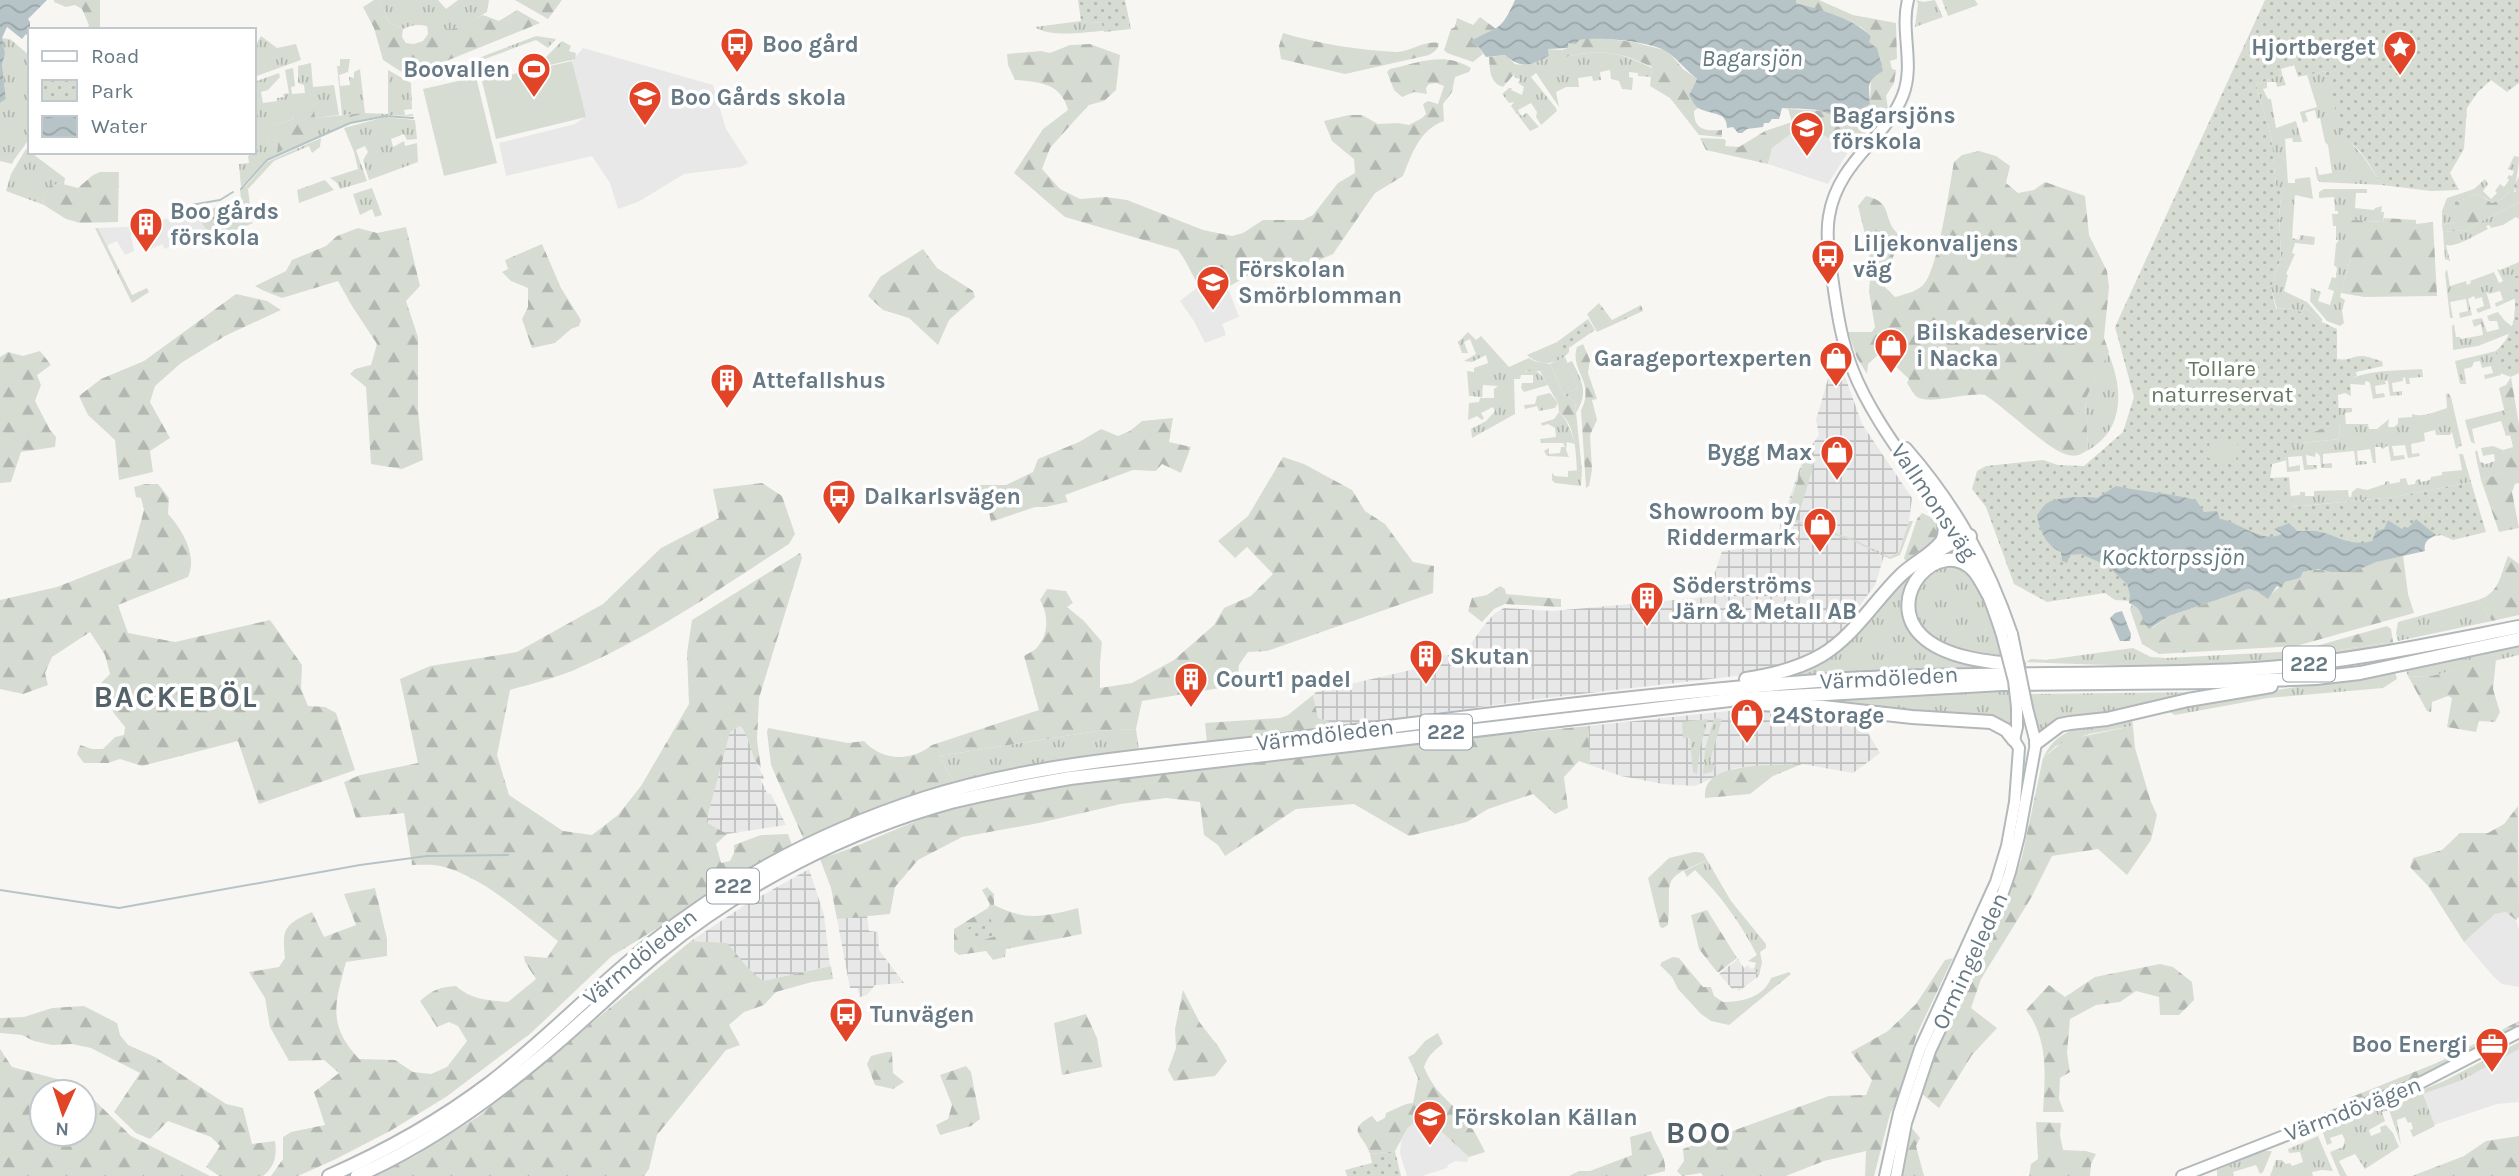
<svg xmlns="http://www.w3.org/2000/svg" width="2519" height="1176" viewBox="0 0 2519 1176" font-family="Karla,sans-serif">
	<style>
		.built { fill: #e7e8e7 }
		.industrial { fill: url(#industrial-grid) }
		.grass { fill: url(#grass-tufts); fill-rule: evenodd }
		.forest { fill: url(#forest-firs); fill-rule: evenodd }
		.park { fill: url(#park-dots) }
		.pitch { fill: #d7dcd3 }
		.water { fill: url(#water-waves) }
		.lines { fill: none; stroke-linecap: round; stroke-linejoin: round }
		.stream { stroke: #b7c4c7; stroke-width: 2 }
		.major-casing { stroke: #b3b8bb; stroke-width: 14 }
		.highway-casing { stroke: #b3b7ba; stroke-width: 16 }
		.major { stroke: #fff; stroke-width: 10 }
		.highway { stroke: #fff; stroke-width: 12 }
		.major-bridge-casing { stroke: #b3b8bb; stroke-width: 14; stroke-linecap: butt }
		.major-bridge { stroke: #fff; stroke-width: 10 }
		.labels { text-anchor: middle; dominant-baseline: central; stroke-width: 7; stroke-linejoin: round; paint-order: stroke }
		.shield { fill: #fff; stroke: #94a1a9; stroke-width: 2 }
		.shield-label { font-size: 21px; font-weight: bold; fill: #667984 }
		.poi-label { font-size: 23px; font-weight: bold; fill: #667984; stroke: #fff; text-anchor: start }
		.park-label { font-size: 23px; fill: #667761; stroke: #fff }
		.street-label { font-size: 23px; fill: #667984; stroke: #fff }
		.water-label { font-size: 24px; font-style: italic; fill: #627b80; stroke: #fff }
		.district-label { font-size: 30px; font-weight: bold; letter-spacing: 2px; fill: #546269; stroke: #fff }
	</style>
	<defs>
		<pattern id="industrial-grid" width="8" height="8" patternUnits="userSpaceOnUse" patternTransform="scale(1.75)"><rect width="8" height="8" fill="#e7e8e7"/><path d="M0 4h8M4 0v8" fill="none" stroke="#bfc1c1"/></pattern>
		<pattern id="grass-tufts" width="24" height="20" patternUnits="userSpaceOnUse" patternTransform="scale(1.75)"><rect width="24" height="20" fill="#d7dcd3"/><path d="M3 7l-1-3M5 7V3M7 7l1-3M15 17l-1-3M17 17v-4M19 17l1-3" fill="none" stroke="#b2b7b1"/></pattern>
		<pattern id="forest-firs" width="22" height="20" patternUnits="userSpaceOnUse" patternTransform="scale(1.75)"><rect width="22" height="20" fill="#d7dcd3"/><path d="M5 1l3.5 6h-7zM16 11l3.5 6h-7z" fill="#b2b7b1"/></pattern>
		<pattern id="park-dots" width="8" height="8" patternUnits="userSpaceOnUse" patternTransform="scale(1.75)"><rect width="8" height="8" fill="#d7dcd3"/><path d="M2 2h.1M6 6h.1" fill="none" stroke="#b2b7b1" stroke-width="1.8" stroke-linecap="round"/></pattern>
		<pattern id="water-waves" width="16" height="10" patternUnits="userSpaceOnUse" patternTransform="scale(1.75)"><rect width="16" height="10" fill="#b7c4c7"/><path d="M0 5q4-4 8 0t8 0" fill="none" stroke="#99a4a7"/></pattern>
	</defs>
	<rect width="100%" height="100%" fill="#f7f6f3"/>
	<g class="built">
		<path d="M 583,48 L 713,85 L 726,129 L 748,163 L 741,167 L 684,174 L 638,202 L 618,209 L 610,183 L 592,156 L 506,176 L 499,143 L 575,124 L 585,117 L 572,61 Z"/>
		<path d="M 1791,134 L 1822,134 L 1848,152 L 1828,184 L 1768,164 L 1772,148 Z"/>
		<path d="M 196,213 L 208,233 L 195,240 L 185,239 L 165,249 L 162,244 L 145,252 L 140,232 L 131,235 L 134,251 L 125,255 L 117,241 L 108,245 L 108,248 L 98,228 L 127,227 Z"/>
		<path d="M 1198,287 L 1210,297 L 1228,288 L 1239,317 L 1222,324 L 1226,335 L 1205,343 L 1194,321 L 1180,301 Z"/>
		<path d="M 2506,912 L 2516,920 L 2519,929 L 2519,987 L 2502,984 L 2494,977 L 2464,942 L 2495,914 Z"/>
		<path d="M 2519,1048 L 2519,1102 L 2497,1104 L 2434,1125 L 2423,1094 L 2460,1081 Z"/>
		<path d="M 1419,1118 L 1428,1118 L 1469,1157 L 1467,1162 L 1455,1161 L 1448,1165 L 1447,1168 L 1422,1176 L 1407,1176 L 1400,1153 L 1401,1141 L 1407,1129 Z"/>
	</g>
	<g class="industrial">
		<path d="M 1836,351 L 1862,424 L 1912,498 L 1909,521 L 1899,552 L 1890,557 L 1884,556 L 1875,585 L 1840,632 L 1826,647 L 1809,656 L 1753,674 L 1538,699 L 1341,726 L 1318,718 L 1313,695 L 1316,692 L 1428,666 L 1427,658 L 1468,652 L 1469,647 L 1482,628 L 1494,614 L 1504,608 L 1553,611 L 1707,597 L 1722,551 L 1773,546 L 1804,456 L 1819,435 L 1816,420 Z"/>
		<path d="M 1757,708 L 1866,715 L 1864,721 L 1868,733 L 1880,753 L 1853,773 L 1802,764 L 1756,766 L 1735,768 L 1695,786 L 1663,784 L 1621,776 L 1590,765 L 1588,726 Z"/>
		<path d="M 740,726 L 747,736 L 755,760 L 764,778 L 761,780 L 767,793 L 771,794 L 786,825 L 727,834 L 706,822 L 728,736 L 729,732 Z"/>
		<path d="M 809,869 L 824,915 L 830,966 L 763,981 L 748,968 L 726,943 L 691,941 L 745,905 Z"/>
		<path d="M 867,915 L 869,931 L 878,932 L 879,950 L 904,983 L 875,985 L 867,995 L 860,997 L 857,988 L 850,988 L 837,919 Z"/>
		<path d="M 1738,959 L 1744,968 L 1748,965 L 1751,969 L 1753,968 L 1759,976 L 1739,991 L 1736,988 L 1733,990 L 1719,974 Z"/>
	</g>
	<g class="grass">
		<path d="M 379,0 L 438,0 L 446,9 L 458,0 L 489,0 L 487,12 C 478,17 467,26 458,29 C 438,36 425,17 403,29 L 389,22 Z"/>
		<path d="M 1916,0 L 1923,2 L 1935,0 L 1943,17 L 1915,27 L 1918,4 Z"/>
		<path d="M 1942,0 L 1975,0 L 1978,5 L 1948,16 Z"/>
		<path d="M 1127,19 L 1129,27 C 1107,30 1051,40 1035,27 L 1081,21 L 1101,23 Z"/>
		<path d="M 261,36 L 277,48 L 296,44 L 301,60 L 254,77 L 254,44 L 257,43 Z"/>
		<path d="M 536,36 L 556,39 L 548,48 L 536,40 L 482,60 L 463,64 Z"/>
		<path d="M 2,38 L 10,39 L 29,55 C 29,75 34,116 30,135 C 28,144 16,155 12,164 L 0,161 L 0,103 L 6,99 L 2,64 Z"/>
		<path d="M 562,41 L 571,46 L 569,51 L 576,53 L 575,59 L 542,67 L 542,61 Z"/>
		<path d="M 1548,49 L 1562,50 L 1567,57 C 1602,48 1619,52 1652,68 L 1651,77 L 1638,76 L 1638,73 L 1629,72 L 1629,77 L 1633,78 L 1632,90 L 1622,89 L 1619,81 L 1611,79 L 1610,70 L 1600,72 L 1601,80 L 1593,81 L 1592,76 L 1578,78 L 1579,87 L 1566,87 L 1556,92 L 1559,107 L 1536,73 L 1531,77 L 1556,108 L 1557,111 L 1541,125 L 1536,117 L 1537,112 L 1531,103 L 1518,110 L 1521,116 L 1527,113 L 1539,127 L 1530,131 L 1511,106 L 1514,102 L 1509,103 L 1502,94 L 1509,88 L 1512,88 L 1511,90 L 1522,95 L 1524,87 L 1518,83 L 1520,79 L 1514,77 L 1515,64 C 1527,67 1539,61 1549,56 Z"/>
		<path d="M 340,59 L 350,59 L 348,72 L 339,75 L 340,86 L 350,85 L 349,77 L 354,78 L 354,72 L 360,69 L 365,113 L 388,114 L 388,70 L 411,83 L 412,109 L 404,110 L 405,115 L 413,114 L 413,116 L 388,115 L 349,123 L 266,160 L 241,187 L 239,164 L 249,163 L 248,156 L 254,152 L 254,82 L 279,73 L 280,77 L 268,90 L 261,92 L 263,103 L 277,101 L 277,98 L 284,97 L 283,94 L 289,93 L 285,70 L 293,68 L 295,86 L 291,87 L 292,94 L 305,93 L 304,85 L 298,83 L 298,66 L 311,63 L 313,87 L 334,85 L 339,115 L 315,118 L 293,112 L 294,119 L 263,129 L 269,139 L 275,139 L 278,142 L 277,152 L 324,127 L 359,114 L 342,115 L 337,66 L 340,66 Z"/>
		<path d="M 2325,71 L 2350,142 L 2363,156 L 2382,185 L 2320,182 L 2317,179 L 2315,167 L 2317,167 L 2319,175 L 2332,173 L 2328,145 L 2325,142 L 2320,118 L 2317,119 L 2315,110 L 2305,113 L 2308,121 L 2303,123 L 2300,112 L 2317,107 L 2307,75 Z"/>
		<path d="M 2282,74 L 2286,85 L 2277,87 L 2276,82 L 2267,82 L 2267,88 L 2263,89 L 2268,99 L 2271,99 L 2276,128 L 2296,121 L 2302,142 L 2293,142 L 2292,138 L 2285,139 L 2288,183 L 2295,183 L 2295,179 L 2310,177 L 2313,199 L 2295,195 L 2292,238 L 2299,240 L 2300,235 L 2315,237 L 2314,245 L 2295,243 L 2292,253 L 2295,254 L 2286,274 L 2288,275 L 2284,291 L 2307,302 L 2322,319 L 2322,322 L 2304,307 L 2301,312 L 2289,308 L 2277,309 L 2271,288 L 2281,257 L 2279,215 L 2282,190 L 2276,186 L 2271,136 L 2256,85 Z"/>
		<path d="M 385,117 L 415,120 L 417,139 L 407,140 L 404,134 L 391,139 L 393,147 L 404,141 L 405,146 L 417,143 L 418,162 L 369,180 L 363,160 L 368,152 L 365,146 L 356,150 L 367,181 L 340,189 L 337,183 L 330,178 L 358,169 L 354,152 L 344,128 Z"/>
		<path d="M 321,138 L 320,147 L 312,153 L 309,146 L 274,161 L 248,189 L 245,187 L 267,162 Z"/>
		<path d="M 26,149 L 65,178 L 64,185 L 59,183 L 43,197 L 44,205 L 6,191 L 11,174 Z"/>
		<path d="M 2514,156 L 2519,157 C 2519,170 2515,182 2514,193 L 2509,192 L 2499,201 L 2493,203 L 2478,194 L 2455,202 L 2455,222 L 2442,225 L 2442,211 L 2447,198 L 2474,189 L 2485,179 L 2488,184 L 2483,191 L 2491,199 L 2497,193 L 2495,191 L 2500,184 L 2504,187 L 2509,180 L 2507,178 L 2509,175 L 2512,176 L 2514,171 L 2508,169 Z"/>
		<path d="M 325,180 L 334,190 L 299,203 L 297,190 Z"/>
		<path d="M 372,188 L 382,215 L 375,217 L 372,209 L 360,215 L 353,194 Z"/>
		<path d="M 2324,189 L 2367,189 L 2367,193 L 2356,193 L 2355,208 L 2374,210 L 2375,208 L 2382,206 L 2381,212 L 2384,212 L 2383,222 L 2369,221 L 2351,244 L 2350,260 L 2340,297 L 2345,300 L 2342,311 L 2344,323 L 2340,326 L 2327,321 L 2310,301 L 2311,288 L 2321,292 L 2318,301 L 2330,305 L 2334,291 L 2328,289 L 2332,277 L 2336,278 L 2337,268 L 2334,265 L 2336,244 L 2339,240 L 2336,240 L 2336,226 L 2333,226 L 2332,214 L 2338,214 L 2338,211 L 2335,211 L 2334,197 L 2319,198 L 2319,192 Z"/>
		<path d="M 235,202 L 240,216 L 253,223 C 239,229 226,233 212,240 L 196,213 Z"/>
		<path d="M 2519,203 L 2519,219 L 2516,217 L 2503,225 L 2491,228 L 2489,225 L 2486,226 L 2488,229 C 2477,234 2456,248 2446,245 L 2450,261 L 2445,259 L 2443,232 L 2469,230 L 2477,223 Z"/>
		<path d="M 95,228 L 98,228 L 132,295 L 147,288 L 149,292 L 132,303 Z"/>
		<path d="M 2519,262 L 2519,275 L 2513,277 L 2516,298 L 2496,307 L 2495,303 L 2503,300 L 2500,291 L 2489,294 L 2486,291 L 2491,308 L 2478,313 L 2476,309 L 2484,306 L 2482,297 L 2475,299 L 2474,296 L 2468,299 L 2472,315 L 2460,318 L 2459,313 L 2468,311 L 2466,299 L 2450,302 L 2453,318 L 2450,318 L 2445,273 L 2447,269 L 2450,286 L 2466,281 L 2467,285 L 2471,283 L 2470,281 L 2494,272 L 2499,283 L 2503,281 L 2497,269 L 2500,270 Z"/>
		<path d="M 2498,312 L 2505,321 L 2513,327 L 2511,333 L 2478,346 L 2453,350 L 2452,326 L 2454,324 L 2456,337 L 2460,337 L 2461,339 L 2483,335 L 2481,324 L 2474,327 L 2472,320 L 2482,318 L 2487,332 L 2499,329 L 2497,321 L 2489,321 L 2487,316 Z"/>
		<path d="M 1468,332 L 1476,340 L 1481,336 L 1509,367 L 1510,375 C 1532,373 1534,361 1548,385 L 1524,392 L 1521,388 L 1522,383 L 1533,383 L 1533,375 L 1521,375 L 1520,379 L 1514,379 L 1515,414 L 1472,438 L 1471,429 L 1486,421 L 1495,411 L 1493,407 L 1481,413 L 1484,418 L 1482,420 L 1477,416 L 1468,420 L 1469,403 L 1479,402 L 1480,398 L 1494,398 L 1494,389 L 1498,386 L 1483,385 L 1482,397 L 1469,396 L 1467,371 L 1474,372 L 1474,368 L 1488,363 L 1486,355 L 1472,362 L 1464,361 L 1476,354 L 1470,339 L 1464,342 L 1468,353 L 1462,353 L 1458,342 Z"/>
		<path d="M 1557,342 L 1563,351 L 1569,348 L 1569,352 C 1559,365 1540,367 1527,355 Z"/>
		<path d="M 2496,351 L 2501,375 L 2485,379 L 2484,375 L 2493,373 L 2491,366 L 2482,368 L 2480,361 L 2474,362 L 2472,367 L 2464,369 L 2466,384 L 2460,384 L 2455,361 Z"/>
		<path d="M 2108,353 C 2124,389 2125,432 2085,452 L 2088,449 L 2085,400 Z"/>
		<path d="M 1572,361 C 1582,381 1589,393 1576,413 L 1575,402 L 1564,395 L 1578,388 L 1567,363 Z"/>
		<path d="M 2422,369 L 2423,377 L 2409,378 L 2410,384 L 2406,384 L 2405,377 L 2403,378 L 2403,381 L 2392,383 L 2393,392 L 2402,391 L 2402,395 L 2390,396 L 2388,381 L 2385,381 L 2386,384 L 2375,386 L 2376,394 L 2384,393 L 2385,397 L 2373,399 L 2370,383 L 2367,381 L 2365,382 L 2365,385 L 2350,384 L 2350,379 C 2373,369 2397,371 2422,369 Z"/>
		<path d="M 1550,393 L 1558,403 L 1555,408 L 1539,411 L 1537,406 L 1525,409 L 1524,405 L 1535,404 L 1537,396 Z"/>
		<path d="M 2448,393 L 2451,397 L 2462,445 L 2456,449 L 2452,432 L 2450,435 L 2436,435 L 2435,430 L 2424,433 L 2425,441 L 2411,444 L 2412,454 L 2419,453 L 2420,456 L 2408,458 L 2405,445 L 2392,446 L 2394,456 L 2404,455 L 2405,459 L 2391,461 L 2388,445 L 2383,449 L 2381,447 L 2375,447 L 2376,463 L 2373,463 L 2370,449 L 2357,451 L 2358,461 L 2366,461 L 2367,464 L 2356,465 L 2354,451 L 2323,454 L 2323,464 L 2332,463 L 2332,468 L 2321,468 L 2320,456 L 2316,452 L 2315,457 L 2306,455 L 2307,465 L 2317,465 L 2317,469 L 2304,470 L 2302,456 L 2288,457 L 2289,467 L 2300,465 L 2300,471 L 2287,472 L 2286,460 L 2272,464 L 2270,478 L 2153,468 L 2337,405 L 2338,408 L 2352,408 L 2352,412 L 2345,413 L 2346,424 L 2368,424 L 2369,429 L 2377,429 L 2389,419 L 2388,427 L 2394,427 L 2398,424 L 2398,418 L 2412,417 L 2412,414 C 2423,418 2437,411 2447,408 L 2446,394 ZM 2339,423 L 2340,439 L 2302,443 Z"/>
		<path d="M 2505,410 L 2511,435 L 2506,436 L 2501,421 L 2472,429 L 2475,444 L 2471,442 L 2465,420 Z"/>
		<path d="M 1559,412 C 1566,417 1573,435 1575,444 L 1567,442 L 1566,450 L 1569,457 L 1547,456 L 1544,451 L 1549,448 L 1549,454 L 1560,453 L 1561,447 L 1565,447 L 1563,443 L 1541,443 L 1540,439 L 1556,437 L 1555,428 L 1548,424 L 1542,426 L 1541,423 L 1554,419 Z"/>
		<path d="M 2493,446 L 2503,450 L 2508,472 L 2481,480 L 2475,452 L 2477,450 L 2480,462 L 2486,464 L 2495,461 L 2494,454 L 2483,456 L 2481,448 Z"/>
		<path d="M 2459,454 L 2463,454 L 2471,482 L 2394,497 L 2291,507 L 2290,496 L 2300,495 L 2300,492 L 2305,492 L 2305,496 L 2314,496 L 2314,491 L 2348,490 L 2349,497 L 2351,497 L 2352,492 L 2357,488 L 2367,490 L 2385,484 L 2385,482 L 2389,481 L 2390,484 L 2400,482 L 2400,479 L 2406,478 L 2408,485 L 2415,484 L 2416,480 L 2420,479 L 2421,482 L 2430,480 L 2431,477 L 2442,475 L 2442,472 L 2462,470 Z"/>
		<path d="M 1582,470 L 1581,486 L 1555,483 L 1552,480 L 1552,473 L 1555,476 L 1568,477 L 1568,471 Z"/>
		<path d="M 1786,516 L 1791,520 L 1797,518 L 1801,522 L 1853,539 L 1890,557 L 1899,552 L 1909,521 L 1913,521 L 1900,555 L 1890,559 L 1853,541 L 1790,520 Z"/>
		<path d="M 1956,543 C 1935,559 1901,574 1903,605 C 1904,614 1909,624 1912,632 L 2002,667 L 1773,679 L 1809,666 L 1921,564 Z"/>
		<path d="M 1952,565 C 1988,580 1994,626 2005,659 L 1966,652 L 1928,636 L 1913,614 L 1916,585 L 1936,567 Z"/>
		<path d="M 2478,600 L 2492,621 L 2398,641 L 2396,633 L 2398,622 Z"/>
		<path d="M 2393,642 L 2393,647 C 2365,651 2337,656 2308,659 C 2215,667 2120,667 2026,662 L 2031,659 L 2046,660 L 2133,648 L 2151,657 L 2167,658 L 2280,652 L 2309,648 L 2311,654 Z"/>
		<path d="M 2519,645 L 2519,655 L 2427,677 L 2408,676 L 2406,670 Z"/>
		<path d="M 2395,672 L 2397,679 L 2383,688 L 2268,698 L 2175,715 L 2166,710 L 2216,699 Z"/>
		<path d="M 2010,690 L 2014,713 L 2011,730 L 1803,701 Z"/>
		<path d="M 2207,692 L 2043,731 L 2040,730 L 2033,719 L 2029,694 Z"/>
		<path d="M 1714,718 L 1722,719 L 1710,761 L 1716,765 L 1712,772 L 1703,774 L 1705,749 Z"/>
		<path d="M 2132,718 L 2133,726 L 2089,734 L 2056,746 L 2043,758 C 2059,722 2098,725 2132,718 Z"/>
		<path d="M 1708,719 L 1700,748 L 1697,774 L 1693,772 L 1690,738 L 1683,738 L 1682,722 Z"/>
		<path d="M 1136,729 L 1139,750 L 1014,768 L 954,782 L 939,756 L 1097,731 Z"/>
		<path d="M 1707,860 L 1731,901 L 1766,944 L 1766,948 L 1760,952 L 1762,962 L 1759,976 L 1754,969 L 1756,963 L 1748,961 L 1757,955 C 1740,922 1721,896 1695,870 L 1687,877 L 1684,871 Z"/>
		<path d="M 2519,1042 L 2519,1049 L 2460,1081 L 2423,1094 L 2435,1126 L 2413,1137 L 2410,1130 L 2413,1129 L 2411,1122 L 2408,1123 L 2405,1117 L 2397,1120 L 2401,1145 L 2389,1110 L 2382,1112 L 2385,1121 L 2369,1130 L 2371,1136 L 2381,1132 L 2380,1127 L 2386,1125 L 2393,1133 L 2399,1147 L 2365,1169 L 2355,1154 L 2339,1161 L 2347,1176 L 2340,1176 L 2330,1152 L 2343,1147 L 2345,1140 L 2342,1134 L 2330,1138 L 2332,1143 L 2327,1145 L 2322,1130 L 2444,1081 Z"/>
		<path d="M 2318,1136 L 2333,1171 L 2322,1170 L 2312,1172 L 2313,1176 L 2270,1176 L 2276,1160 L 2282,1160 L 2286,1164 L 2290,1163 L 2292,1166 L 2303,1162 L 2300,1152 L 2289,1153 L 2288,1149 Z"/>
		<path d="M 2263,1151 L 2272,1151 L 2263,1172 L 2260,1174 L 2256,1165 L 2233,1172 L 2234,1176 L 2217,1176 L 2217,1170 Z"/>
	</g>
	<g class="forest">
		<path d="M 54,0 L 100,0 L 100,30 L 86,30 L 89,25 L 82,9 L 75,5 L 66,7 L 54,2 Z"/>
		<path d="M 374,0 L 379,0 L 389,22 L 403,29 L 402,37 L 406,43 L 414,44 L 423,41 L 428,34 L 427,25 C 457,34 457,28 483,15 L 499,21 L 517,10 L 540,23 L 414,74 L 400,71 L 383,60 L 374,28 L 363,7 Z"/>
		<path d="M 515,0 L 562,0 L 548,19 Z"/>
		<path d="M 1796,0 L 1819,0 L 1853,15 L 1896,23 L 1897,59 L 1890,61 L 1892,69 L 1896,70 L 1894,83 L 1886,96 L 1888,109 L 1848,152 L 1822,134 L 1791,134 L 1772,148 L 1768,164 L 1706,150 L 1700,138 L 1724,139 L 1726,141 L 1725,146 L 1739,147 L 1765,131 L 1792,122 L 1788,109 L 1826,111 L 1834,117 L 1870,104 L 1872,45 L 1868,42 L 1871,36 L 1861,27 L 1796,3 Z"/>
		<path d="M 1480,17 L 1496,29 L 1486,34 L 1475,45 L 1478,46 L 1483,54 L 1473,62 L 1447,53 L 1444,50 L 1451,29 L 1455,27 L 1457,18 L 1473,25 Z"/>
		<path d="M 1283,33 C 1319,44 1359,50 1396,52 C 1411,52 1423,40 1439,43 C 1438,50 1434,52 1429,55 L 1345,74 L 1281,59 L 1279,46 Z"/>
		<path d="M 1591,37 L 1633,42 L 1668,51 L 1683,69 L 1697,79 L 1689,95 L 1698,108 L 1694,111 C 1694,131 1707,131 1722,130 L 1722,137 L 1699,135 L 1670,98 L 1650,86 L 1652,67 C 1619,52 1602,48 1566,57 L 1562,50 L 1568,48 L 1567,43 Z"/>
		<path d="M 1090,44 L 1120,55 L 1116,90 L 1104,101 L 1089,105 L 1075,120 L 1050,148 L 1042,169 L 1060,189 L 1080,199 L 1106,197 L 1127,200 L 1203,230 L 1232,236 L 1243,233 L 1263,220 L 1303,220 L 1313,215 L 1338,183 L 1355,173 L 1354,159 L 1332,141 L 1324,121 L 1349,115 L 1362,115 L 1378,124 L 1398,123 L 1409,125 L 1422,118 L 1426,114 L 1423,104 L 1428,101 L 1438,104 L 1444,86 L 1436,83 L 1429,84 L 1426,88 L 1427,94 L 1414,92 L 1402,97 L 1394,90 L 1387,72 L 1390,69 C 1418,63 1444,51 1471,68 L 1469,72 L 1455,77 L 1452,92 L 1443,104 L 1444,121 C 1419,130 1412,154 1403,176 L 1375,193 L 1333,254 L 1306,266 L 1274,273 L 1253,273 L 1210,297 C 1192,282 1192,268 1178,250 L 1065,217 L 1014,173 L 1043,129 L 1068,110 C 1061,83 1039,82 1015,80 L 1008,65 L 1007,54 L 1041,51 L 1050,53 L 1070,45 Z"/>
		<path d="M 1505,55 L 1515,64 L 1516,72 L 1503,87 C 1489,83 1490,68 1489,57 Z"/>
		<path d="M 314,109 L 315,118 L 365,113 C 333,121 306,137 277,153 L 278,142 L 275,139 L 269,139 L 262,129 L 294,119 L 292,111 Z"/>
		<path d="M 1979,151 L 1996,156 L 2010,166 L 2006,183 L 2018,193 L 2034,190 L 2045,182 L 2085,196 L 2089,235 L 2107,271 L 2109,287 L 2104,338 L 2109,352 L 2085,400 L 2088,449 C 2082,455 2076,457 2068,455 C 2049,451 2006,408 1985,395 C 1968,392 1930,405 1917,397 C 1913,394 1910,387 1907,383 L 1909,379 L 1888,359 L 1882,359 L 1878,355 L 1868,364 L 1867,374 L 1857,358 L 1848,332 L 1872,332 L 1875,327 L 1869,292 L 1871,265 L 1868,246 L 1858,206 L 1866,196 C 1895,203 1881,218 1898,234 C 1898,254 1886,268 1885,287 L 1895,297 C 1903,295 1918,291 1924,284 C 1939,265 1949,188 1954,162 L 1962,155 Z"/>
		<path d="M 100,172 L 119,172 L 118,222 L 80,223 L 66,219 L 44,205 L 43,197 L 40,195 L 42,189 L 59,183 L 78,188 L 93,175 Z"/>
		<path d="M 2519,176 L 2519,203 L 2477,223 L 2469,230 L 2443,232 L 2442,225 L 2455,222 L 2455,202 L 2478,194 L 2492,203 L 2499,201 L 2509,192 L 2516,192 L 2514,186 Z"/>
		<path d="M 245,187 L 248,189 L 250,205 C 256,210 261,211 261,219 L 256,222 L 243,215 L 240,190 Z"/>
		<path d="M 2384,218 L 2416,220 L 2416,224 L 2433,222 L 2437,296 L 2364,297 L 2341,293 L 2350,260 L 2351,220 L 2383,222 Z"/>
		<path d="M 406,227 L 420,286 L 406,301 L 418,337 L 418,411 L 423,460 L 402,469 L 371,464 L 366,387 L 350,374 L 355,369 L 371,365 L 377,344 L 352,306 L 338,281 L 282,298 L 262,290 L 255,286 L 286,271 L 292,260 L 326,246 L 337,236 L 358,228 L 377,233 Z"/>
		<path d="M 542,244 L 561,288 L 581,320 L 579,326 L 571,329 L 555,343 L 532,348 L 522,319 L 528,307 L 528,288 L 511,281 L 502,272 L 508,269 L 505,260 Z"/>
		<path d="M 923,249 L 937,268 L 973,291 L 975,297 L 949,320 L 938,345 L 909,318 L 883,310 L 868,296 L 880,277 Z"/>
		<path d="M 2519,275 L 2519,373 L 2511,377 L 2519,425 L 2519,483 L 2515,484 L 2512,492 L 2519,528 L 2499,532 L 2481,480 L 2507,472 L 2503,450 L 2513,447 L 2499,388 L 2506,385 L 2511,377 L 2500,373 L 2496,351 C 2519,331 2516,306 2513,277 Z"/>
		<path d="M 236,294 L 267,301 L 281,310 L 225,336 L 181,363 L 155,386 L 150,402 L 170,438 L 150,451 L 153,472 L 119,480 L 115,440 L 88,415 L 79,396 L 101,379 L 144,361 Z"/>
		<path d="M 1599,303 L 1612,320 L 1641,305 L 1643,311 L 1597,332 L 1587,314 Z"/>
		<path d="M 1583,344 L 1590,360 L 1588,373 L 1597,399 L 1592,400 L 1597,420 L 1590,435 L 1592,470 L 1589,486 L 1586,488 L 1581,410 C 1596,383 1569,369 1577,347 Z"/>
		<path d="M 40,351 L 51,365 L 37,375 L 41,385 L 35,401 L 50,430 L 56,437 L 55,447 L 21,452 L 11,482 L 0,483 L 0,357 L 8,352 L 23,356 Z"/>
		<path d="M 1529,358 L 1534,361 L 1550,364 L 1564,395 L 1575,402 L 1582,470 L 1577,471 C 1576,452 1575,423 1559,412 L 1558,403 L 1540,371 L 1526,371 L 1514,378 L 1514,375 L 1509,375 L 1509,367 Z"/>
		<path d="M 1173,418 L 1169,442 L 1191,447 L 1181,473 L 1162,464 L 1156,471 L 1133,470 L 1065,495 L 1068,502 L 1045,507 L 1035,507 L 991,522 L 987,501 L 982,494 L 980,485 L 1006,485 L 1033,472 L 1038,459 L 1079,442 L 1101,429 L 1118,436 L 1130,431 L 1142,421 Z"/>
		<path d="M 2339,422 L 2340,439 L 2301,443 L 2309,434 Z"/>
		<path d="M 1283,457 L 1304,464 L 1352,490 L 1365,511 L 1385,524 L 1413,562 L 1434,566 L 1433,593 L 1267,651 L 1248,652 L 1239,665 L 1237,683 L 1226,687 L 1142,701 L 1136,729 L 1097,731 L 939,756 L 954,782 L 923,791 L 804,840 L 771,765 L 767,732 L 768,728 L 848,743 L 864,741 C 882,761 911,762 932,745 L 1039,710 L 1024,656 C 1029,653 1036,650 1039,645 C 1049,632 1048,613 1040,600 L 1047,589 L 1066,591 L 1073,603 L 1067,607 L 1084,621 L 1102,642 L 1100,662 L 1100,688 L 1132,683 L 1174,660 L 1214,625 L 1224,608 L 1251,596 L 1273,574 L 1247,547 L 1235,558 L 1218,541 L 1248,516 Z"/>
		<path d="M 1805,458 L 1815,461 L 1798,517 L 1796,520 L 1786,516 Z"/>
		<path d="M 762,483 L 782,496 L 795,534 L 789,544 C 718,590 649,638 572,671 C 552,679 530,684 510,690 L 497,755 L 509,795 L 563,831 L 592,835 L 618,815 L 641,786 L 689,704 L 687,653 L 692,620 L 800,553 L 802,558 L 759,698 L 757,740 L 761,768 C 750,759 752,738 740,726 L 730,732 L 706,822 L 727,834 L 716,844 L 721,863 L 730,861 L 734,853 L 734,845 L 761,835 L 788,834 L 792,845 L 707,893 L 661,926 L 612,956 L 531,1033 L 446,1097 L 390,1131 L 336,1159 L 298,1176 L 271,1176 L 283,1159 L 283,1137 L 291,1132 L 325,1125 L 314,1092 L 339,1073 L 324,1060 L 289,1061 L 270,1027 L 265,998 L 249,972 L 279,967 L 285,958 C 282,928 284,925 312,912 L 324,937 L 356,925 L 344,894 L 375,888 L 387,939 L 387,956 L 346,962 C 335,1004 327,1024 359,1059 L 395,1060 L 413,1072 L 431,1074 L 447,1067 L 467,1041 L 458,1026 L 449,1022 L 437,1027 L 420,1001 C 432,990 440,987 456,986 C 472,1000 488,1000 508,1002 L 536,979 L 525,962 L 524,956 L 547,958 L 558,941 C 527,917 483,877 444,867 C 434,864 422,865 412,865 L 404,813 L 356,818 L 344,782 L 360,775 L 418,763 L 400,679 L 430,666 L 517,652 L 603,604 L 661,548 L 719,518 L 713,489 Z"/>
		<path d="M 145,484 L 158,484 L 169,498 L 168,514 C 182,529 198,556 188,577 L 118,605 L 128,633 L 175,642 L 270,620 L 302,665 L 301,689 L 308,706 L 325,707 L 336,713 L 355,770 L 259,804 L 238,741 L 142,766 L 120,759 L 108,763 L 84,763 L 77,754 L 80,745 L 92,749 L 103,749 L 115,737 L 124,735 L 125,727 L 113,712 L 110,698 L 100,684 L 110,674 L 105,655 L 90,632 L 52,657 L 45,673 L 48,685 L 23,694 L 0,689 L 0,600 L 57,587 L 131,558 L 144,510 L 141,498 L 136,497 L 134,487 Z"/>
		<path d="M 1922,513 C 1935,519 1942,524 1940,539 L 1908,565 L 1904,558 L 1917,519 Z"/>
		<path d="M 2403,555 L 2408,594 L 2414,613 L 2296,646 L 2159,654 L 2142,644 L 2130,609 L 2132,604 L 2137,606 L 2152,628 L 2169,616 L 2249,589 L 2269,596 L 2285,582 L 2300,578 L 2303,572 L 2313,569 L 2335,572 Z"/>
		<path d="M 2508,556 L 2519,564 L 2519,615 L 2492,621 L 2478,600 C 2500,593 2500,575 2508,556 Z"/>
		<path d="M 1500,586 L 1505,589 L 1506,594 L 1561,599 L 1561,607 L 1505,604 L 1494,609 L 1482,622 L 1468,611 L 1472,598 L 1487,595 Z"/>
		<path d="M 2387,626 L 2391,629 L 2393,642 L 2311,654 L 2309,648 Z"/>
		<path d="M 2496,660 L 2493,689 L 2500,712 L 2495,722 L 2479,721 L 2476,732 L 2447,727 L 2452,698 L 2448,696 L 2432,702 L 2431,712 L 2427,711 L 2408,676 L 2427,677 Z"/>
		<path d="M 1313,695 L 1318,718 L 1341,726 L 1207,743 L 1205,723 L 1280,718 L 1288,715 Z"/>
		<path d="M 1588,726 L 1590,765 L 1579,761 L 1564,777 L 1568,808 L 1555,814 L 1533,794 L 1488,809 L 1467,822 L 1409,836 L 1354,804 L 1296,809 L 1225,856 L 1218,845 L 1204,835 L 1200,802 L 1166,798 L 1121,804 L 1039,823 L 962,837 L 918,860 L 895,887 L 890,914 L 837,919 L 831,888 L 820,859 C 866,845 907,821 953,809 C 1042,786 1134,777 1225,766 C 1346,752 1467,738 1588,726 Z"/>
		<path d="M 2133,726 L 2135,748 L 2151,802 L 2157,815 L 2151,840 L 2127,875 L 2098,849 L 2052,856 L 2031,898 L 1981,979 L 1971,1008 L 1997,1028 L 1972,1055 L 1939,1108 L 1921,1093 L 1950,1017 L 2008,898 L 2022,857 L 2043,758 L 2065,740 Z"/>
		<path d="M 1802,764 L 1773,776 L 1750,794 L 1705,798 C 1705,792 1705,787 1709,782 C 1723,763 1780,765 1802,764 Z"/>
		<path d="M 2518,806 L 2519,917 L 2516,920 L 2506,912 L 2495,914 L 2464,942 L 2429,887 L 2410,867 L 2413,858 L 2442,850 L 2460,833 L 2488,833 L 2504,824 Z"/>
		<path d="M 1694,852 L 1703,853 L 1707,860 C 1656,881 1673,880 1668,925 L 1663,928 L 1660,927 L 1648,878 L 1669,858 Z"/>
		<path d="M 987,887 L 994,894 L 994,905 C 1025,921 1044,917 1078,908 L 1082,934 L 1006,949 L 1005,957 L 993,960 L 986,951 L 959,955 L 954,951 L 954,929 L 988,908 L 990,904 L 982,890 Z"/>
		<path d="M 1707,910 L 1737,958 L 1719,972 L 1717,972 L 1699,949 L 1691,915 Z"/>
		<path d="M 691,941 L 727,943 L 748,968 L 763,981 L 831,966 L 833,979 L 812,982 L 776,992 L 764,1005 L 744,1012 L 729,1025 L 740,1045 L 726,1050 L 657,1135 L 649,1169 L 644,1176 L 376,1176 L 415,1156 L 479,1116 Z"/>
		<path d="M 1673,957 L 1679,958 L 1703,987 L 1711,987 L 1714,996 L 1723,1002 C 1742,1002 1764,997 1771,978 L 1789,972 L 1791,974 L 1729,1025 L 1711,1021 L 1701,1014 L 1678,989 L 1672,977 L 1660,965 L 1662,962 Z"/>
		<path d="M 1953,958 L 1917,1034 L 1898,1098 L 1890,1114 L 1874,1176 L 1865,1176 L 1866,1151 L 1824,1161 L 1786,1176 L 1703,1176 L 1701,1173 L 1682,1176 L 1677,1171 L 1684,1161 L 1683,1149 L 1829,1096 L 1866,1095 L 1872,1080 L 1851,1052 L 1888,1031 L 1916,1004 L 1945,960 Z"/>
		<path d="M 2160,964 L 2173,967 L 2192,982 L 2194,1000 L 2179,1015 L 2160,1015 L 2159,997 L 2136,991 L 2120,1002 L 2096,1005 L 2070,1019 L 2067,1053 L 2070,1072 L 2060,1078 L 2059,1099 L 2064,1112 L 2043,1112 C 2045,1076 2049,1040 2026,1010 L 2049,985 L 2065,997 L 2095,977 Z"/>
		<path d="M 1183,990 L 1200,1023 L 1218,1046 L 1227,1061 L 1215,1076 L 1174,1081 L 1168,1070 L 1176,1048 L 1175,1029 Z"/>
		<path d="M 84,1006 L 117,1023 L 120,1035 L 128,1045 L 155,1057 L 226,1104 L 243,1108 L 252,1144 L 275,1141 C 277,1155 275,1167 263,1176 L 219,1176 L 206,1167 L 220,1146 L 211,1137 L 168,1121 L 150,1139 L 136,1133 L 114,1112 L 140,1073 L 91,1048 L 72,1044 L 52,1045 L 34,1041 L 22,1035 L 0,1033 L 0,1018 L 24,1017 L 52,1008 Z"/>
		<path d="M 1086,1014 L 1097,1038 L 1102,1067 L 1062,1075 L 1054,1023 Z"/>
		<path d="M 2519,1021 L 2519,1024 L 2483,1047 L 2429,1074 L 2352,1103 L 2349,1098 L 2439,1062 Z"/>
		<path d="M 1438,1033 L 1443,1044 C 1433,1051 1428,1056 1424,1067 C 1432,1088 1446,1099 1461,1114 C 1471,1125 1479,1139 1485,1152 L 1469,1157 L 1427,1118 L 1419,1118 L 1407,1129 L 1395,1151 L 1370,1154 C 1365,1135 1344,1131 1372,1116 L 1377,1122 L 1385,1118 L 1386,1113 L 1406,1104 L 1413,1103 L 1418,1078 L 1408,1057 L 1414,1054 L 1425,1041 Z"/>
		<path d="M 0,1049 L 12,1067 L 72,1083 L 87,1093 L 131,1136 L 210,1176 L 0,1176 ZM 84,1092 L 84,1134 L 42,1134 L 42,1092 Z"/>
		<path d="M 887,1052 L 892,1052 L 893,1073 L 904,1082 L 893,1089 L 875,1085 L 867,1064 L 871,1056 Z"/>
		<path d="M 966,1066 L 971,1072 L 980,1119 L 971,1126 L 940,1135 L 936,1125 L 948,1119 L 952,1105 L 940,1075 Z"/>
		<path d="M 2036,1122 L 2061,1123 L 2060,1135 L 2063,1150 L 2086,1151 L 2096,1154 L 2091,1164 L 2090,1176 L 2029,1176 L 2031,1164 L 2038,1159 Z"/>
		<path d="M 1911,1127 L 1920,1138 L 1916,1146 L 1924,1176 L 1900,1176 Z"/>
		<path d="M 1651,1131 C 1655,1145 1667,1157 1665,1171 L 1646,1176 L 1569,1176 L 1579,1171 L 1590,1171 L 1632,1155 L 1630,1137 Z"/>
		<path d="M 2519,1136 L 2519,1176 L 2412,1176 L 2464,1156 L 2486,1141 Z"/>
	</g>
	<g class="park">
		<path d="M 1078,0 L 1125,0 L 1131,29 L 1104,32 L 1102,23 L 1081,21 Z"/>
		<path d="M 2265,0 L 2519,0 L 2519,83 L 2507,92 L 2491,80 L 2478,92 L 2467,108 L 2464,149 L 2450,173 L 2459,190 L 2431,191 L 2382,185 C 2373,172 2361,144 2344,141 L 2325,71 L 2298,77 L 2294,65 L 2281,69 L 2282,74 L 2256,85 L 2271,136 L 2276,185 L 2282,190 L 2279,215 L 2281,257 L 2271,288 L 2276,309 L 2289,308 L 2301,312 L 2304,307 L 2322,322 L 2337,329 L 2337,359 C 2348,361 2355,355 2363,356 C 2368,356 2376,360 2382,361 L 2383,366 L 2356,372 L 2357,376 L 2350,379 L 2351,396 L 2345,393 L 2338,395 L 2339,422 L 2309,434 L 2301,443 L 2287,445 L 2286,460 L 2272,464 L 2270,478 L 2289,477 L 2292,507 L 2394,497 L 2471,482 L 2486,532 L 2453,540 L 2441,535 L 2251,577 L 2130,601 L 2115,600 L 2105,593 L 2047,602 L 2014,584 L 1986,507 L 1972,489 L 1977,471 L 1986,466 L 2043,460 L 2058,465 L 2084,466 L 2123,432 L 2134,397 L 2115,327 Z"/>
		<path d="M 2519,275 L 2519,369 L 2500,373 L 2496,351 C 2519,331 2516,306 2513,277 Z"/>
		<path d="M 1588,319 L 1595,330 L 1563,352 L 1557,342 Z"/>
		<path d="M 990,917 L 996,936 L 974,943 L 964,930 Z"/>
		<path d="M 1395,1151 L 1401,1176 L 1347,1176 L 1345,1170 L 1372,1163 L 1370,1154 Z"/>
	</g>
	<g class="pitch">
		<path d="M 572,61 L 586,117 L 496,139 L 482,81 Z"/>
		<path d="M 476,77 L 497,163 L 444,176 L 423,89 Z"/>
		<path d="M 1565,357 L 1578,388 L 1564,395 L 1550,364 Z"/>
		<path d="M 2210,438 L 2238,441 L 2236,462 L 2208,458 Z"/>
	</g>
	<g class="water">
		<path d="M 0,0 L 47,0 L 28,19 L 30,22 L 30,38 L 26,34 L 22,39 L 7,27 L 2,38 L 5,54 L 2,64 L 6,99 L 0,103 Z"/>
		<path d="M 1515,0 L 1796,0 L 1796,3 C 1821,10 1852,18 1871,36 L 1869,42 L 1877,48 L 1883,71 C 1865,82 1869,85 1870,104 L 1853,113 L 1834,117 C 1820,106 1799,110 1782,108 L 1779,119 L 1772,119 L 1769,123 L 1764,123 L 1763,127 L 1747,129 L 1742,133 L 1738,133 L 1733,127 L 1727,128 C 1727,111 1712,115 1700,109 C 1695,107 1692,100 1689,95 L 1697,79 C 1687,71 1679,61 1669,53 C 1654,41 1597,36 1579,40 L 1576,44 L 1568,43 L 1568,48 L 1548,49 L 1549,56 C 1530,65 1522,70 1505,55 L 1486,57 L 1478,46 L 1472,44 L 1471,41 C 1499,25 1500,33 1515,0 Z"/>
		<path d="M 2116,486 C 2143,492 2170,493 2196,500 L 2204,512 L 2217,511 L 2220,519 C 2241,522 2260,544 2282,534 L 2274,529 L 2289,523 L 2297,531 C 2305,531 2314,530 2321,532 C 2340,537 2352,547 2372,541 L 2376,531 L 2384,529 L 2388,520 L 2402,529 L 2409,527 L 2416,519 L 2436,535 C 2429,538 2423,542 2425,551 L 2376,562 L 2353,572 L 2331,572 L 2317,569 L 2303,572 L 2300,578 L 2285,582 L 2281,588 L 2277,586 L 2268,599 L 2258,592 L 2249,589 L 2169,616 L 2149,629 C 2140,620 2145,609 2129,603 L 2130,595 L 2127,584 L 2106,565 L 2081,554 L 2070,555 L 2067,563 L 2062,561 L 2061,552 C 2046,546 2039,529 2037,515 C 2041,510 2044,504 2049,502 C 2059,497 2086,496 2097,498 Z"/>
		<path d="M 2122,611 L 2131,634 L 2130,641 L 2120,641 L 2110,618 L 2115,613 Z"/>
	</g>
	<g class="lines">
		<g class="stream">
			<path d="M 241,189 L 267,160 L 350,123 L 386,116 L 413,118"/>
			<path d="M 185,206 L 220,200 L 233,192"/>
			<path d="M 0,890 L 119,908 L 360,865 L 427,856 L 508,855"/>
		</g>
		<defs>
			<g id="major">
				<path d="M 1908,0 C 1900,31 1915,64 1903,95 C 1886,139 1838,161 1829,216 C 1825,239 1831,267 1834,290 C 1838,317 1842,342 1852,368 C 1867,407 1893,443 1917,477 C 1932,497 1949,516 1961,537 C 1979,569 1991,601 2002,635"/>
				<path d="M 1906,448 C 1955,504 1988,563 2012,634"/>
				<path d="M 1885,1176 L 1899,1113 L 1920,1049 L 1996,882 L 2007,846 L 2015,802 L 2019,748 L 2014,740 L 2017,727 L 2017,707"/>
				<path d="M 1896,1176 L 1906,1123 L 1930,1051 L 1999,904 L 2010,872 L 2019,836 L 2036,743 L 2027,708"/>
				<path d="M 2182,1176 L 2422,1082 L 2519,1032"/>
			</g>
			<g id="highway">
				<path d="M 1936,552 L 1961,538 L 1970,536"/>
				<path d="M 1988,594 C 1984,587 1980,578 1974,571 C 1939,534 1882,598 1922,636 C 1945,658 1988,662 2018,665"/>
				<path d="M 1746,679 C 1772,675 1800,668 1822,655 C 1855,635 1874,601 1901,575 C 1913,563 1932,555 1942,541 C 1947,532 1944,519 1942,509"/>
				<path d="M 1759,704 L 1823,707 L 1912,717 L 1991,722 L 2006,730 L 2014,740"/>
				<path d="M 2036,743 L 2060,725 L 2070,723 L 2107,719 L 2188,700 L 2271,686"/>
				<path d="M 329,1176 C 386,1151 441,1120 490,1083 C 546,1040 594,989 649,945 C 730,880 825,830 925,798 C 1041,761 1171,754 1292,739 C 1477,716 1662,691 1847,679 C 1983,671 2120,677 2255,669 C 2344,663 2431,644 2519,627"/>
				<path d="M 357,1176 C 423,1147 483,1105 538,1059 C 579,1026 616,988 657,954 C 742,884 846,831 951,802 C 991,792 1030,785 1070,778 L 1738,699 L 2002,684 L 2217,682 L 2316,678 L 2360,673 L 2519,639"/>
			</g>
		</defs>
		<use href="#major" class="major-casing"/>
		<use href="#highway" class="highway-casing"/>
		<use href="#major" class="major"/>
		<use href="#highway" class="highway"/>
		<defs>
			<g id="major-bridge">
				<path d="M 2012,634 L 2027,708"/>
				<path d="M 2002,635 L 2014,681 L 2017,707"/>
			</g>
		</defs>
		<use href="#major-bridge" class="major-bridge-casing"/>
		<use href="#major-bridge" class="major-bridge"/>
	</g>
	<defs>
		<symbol id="bus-pin" viewBox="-11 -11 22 30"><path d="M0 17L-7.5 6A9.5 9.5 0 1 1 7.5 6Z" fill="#e24428" stroke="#fff"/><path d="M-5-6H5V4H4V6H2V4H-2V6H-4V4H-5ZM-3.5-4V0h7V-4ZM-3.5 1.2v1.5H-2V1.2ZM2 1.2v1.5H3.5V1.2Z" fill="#fff"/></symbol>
		<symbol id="sight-pin" viewBox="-11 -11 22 30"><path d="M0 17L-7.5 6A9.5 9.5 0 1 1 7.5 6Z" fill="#e24428" stroke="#fff"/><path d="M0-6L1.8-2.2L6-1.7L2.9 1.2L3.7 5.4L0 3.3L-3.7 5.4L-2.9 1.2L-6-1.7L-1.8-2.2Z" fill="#fff"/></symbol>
		<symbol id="stadium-pin" viewBox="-11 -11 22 30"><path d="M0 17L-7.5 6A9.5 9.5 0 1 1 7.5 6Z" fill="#e24428" stroke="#fff"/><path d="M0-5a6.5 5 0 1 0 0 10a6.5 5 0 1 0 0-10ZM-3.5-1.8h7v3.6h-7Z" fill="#fff"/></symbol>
		<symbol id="school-pin" viewBox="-11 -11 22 30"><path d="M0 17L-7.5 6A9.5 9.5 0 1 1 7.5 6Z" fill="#e24428" stroke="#fff"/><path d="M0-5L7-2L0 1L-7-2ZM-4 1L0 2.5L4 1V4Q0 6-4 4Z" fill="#fff"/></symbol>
		<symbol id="building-pin" viewBox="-11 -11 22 30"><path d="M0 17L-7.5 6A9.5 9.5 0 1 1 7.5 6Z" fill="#e24428" stroke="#fff"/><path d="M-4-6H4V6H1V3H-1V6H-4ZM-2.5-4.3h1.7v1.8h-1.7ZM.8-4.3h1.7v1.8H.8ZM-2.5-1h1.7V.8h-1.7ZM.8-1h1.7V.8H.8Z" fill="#fff"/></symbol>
		<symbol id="shop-pin" viewBox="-11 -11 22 30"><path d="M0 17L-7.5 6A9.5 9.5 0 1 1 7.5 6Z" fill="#e24428" stroke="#fff"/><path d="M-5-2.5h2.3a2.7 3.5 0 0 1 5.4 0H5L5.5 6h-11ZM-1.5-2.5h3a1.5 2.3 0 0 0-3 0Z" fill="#fff"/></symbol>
		<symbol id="office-pin" viewBox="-11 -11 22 30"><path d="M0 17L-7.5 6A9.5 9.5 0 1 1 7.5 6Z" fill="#e24428" stroke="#fff"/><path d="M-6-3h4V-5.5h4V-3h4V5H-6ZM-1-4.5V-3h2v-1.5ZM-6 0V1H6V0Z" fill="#fff"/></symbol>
	</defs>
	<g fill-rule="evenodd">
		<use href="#bus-pin" x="718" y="25" width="38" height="52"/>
		<use href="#sight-pin" x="2381" y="28" width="38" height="52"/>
		<use href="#stadium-pin" x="515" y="50" width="38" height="52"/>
		<use href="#school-pin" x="626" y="78" width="38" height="52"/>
		<use href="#school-pin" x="1788" y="109" width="38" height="52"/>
		<use href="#building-pin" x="127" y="205" width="38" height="52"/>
		<use href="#bus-pin" x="1809" y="237" width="38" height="52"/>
		<use href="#school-pin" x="1194" y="263" width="38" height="52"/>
		<use href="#shop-pin" x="1872" y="326" width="38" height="52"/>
		<use href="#shop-pin" x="1817" y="339" width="38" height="52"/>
		<use href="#building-pin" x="708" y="361" width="38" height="52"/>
		<use href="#shop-pin" x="1818" y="433" width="38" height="52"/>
		<use href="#bus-pin" x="820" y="477" width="38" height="52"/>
		<use href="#shop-pin" x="1801" y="505" width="38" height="52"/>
		<use href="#building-pin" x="1628" y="579" width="38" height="52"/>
		<use href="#building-pin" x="1407" y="637" width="38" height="52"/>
		<use href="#building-pin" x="1172" y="660" width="38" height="52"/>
		<use href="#shop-pin" x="1728" y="696" width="38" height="52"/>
		<use href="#bus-pin" x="827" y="995" width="38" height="52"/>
		<use href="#office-pin" x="2473" y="1025" width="38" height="52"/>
		<use href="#school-pin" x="1411" y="1098" width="38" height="52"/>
	</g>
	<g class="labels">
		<g class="shield">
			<rect x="2283" y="646.5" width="52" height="35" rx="5"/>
			<rect x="1420" y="714.5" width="52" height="35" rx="5"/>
			<rect x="707" y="868.5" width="52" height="35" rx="5"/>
		</g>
		<g class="shield-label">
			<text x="2309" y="664">222</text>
			<text x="1446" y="732">222</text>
			<text x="733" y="886">222</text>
		</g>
		<g class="poi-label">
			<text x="762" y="44">Boo gård</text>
			<text x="2376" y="47" text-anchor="end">Hjortberget</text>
			<text x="510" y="69" text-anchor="end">Boovallen</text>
			<text x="670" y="97">Boo Gårds skola</text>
			<text x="1832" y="115">Bagarsjöns<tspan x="1832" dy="26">förskola</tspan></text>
			<text x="170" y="211">Boo gårds<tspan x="170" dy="26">förskola</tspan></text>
			<text x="1853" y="243">Liljekonvaljens<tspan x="1853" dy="26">väg</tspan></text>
			<text x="1238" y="269">Förskolan<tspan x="1238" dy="26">Smörblomman</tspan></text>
			<text x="1916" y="332">Bilskadeservice<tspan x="1916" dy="26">i Nacka</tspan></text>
			<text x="1812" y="358" text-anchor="end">Garageportexperten</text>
			<text x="752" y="380">Attefallshus</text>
			<text x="1812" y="452" text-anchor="end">Bygg Max</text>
			<text x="864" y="496">Dalkarlsvägen</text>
			<text x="1796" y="511" text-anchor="end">Showroom by<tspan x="1796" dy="26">Riddermark</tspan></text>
			<text x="1672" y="585">Söderströms<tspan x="1672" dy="26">Järn &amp; Metall AB</tspan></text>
			<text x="1450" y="656">Skutan</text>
			<text x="1216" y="679">Court1 padel</text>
			<text x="1772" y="715">24Storage</text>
			<text x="870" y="1014">Tunvägen</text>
			<text x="2468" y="1044" text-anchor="end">Boo Energi</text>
			<text x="1454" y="1117">Förskolan Källan</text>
		</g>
		<g class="park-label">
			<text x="2222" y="368">Tollare<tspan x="2222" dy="26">naturreservat</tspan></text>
		</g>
		<g class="street-label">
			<text transform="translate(1934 502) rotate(56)">Vallmonsväg</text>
			<text transform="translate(1889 678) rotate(-3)">Värmdöleden</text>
			<text transform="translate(1325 735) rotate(-7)">Värmdöleden</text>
			<text transform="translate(640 957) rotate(-39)">Värmdöleden</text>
			<text transform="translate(1970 961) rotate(-65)">Ormingeleden</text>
			<text transform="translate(2353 1109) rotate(-21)">Värmdövägen</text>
		</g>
		<g class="water-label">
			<text x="1752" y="58">Bagarsjön</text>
			<text x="2173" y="557">Kocktorpssjön</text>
		</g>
		<g class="district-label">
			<text x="176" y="697">BACKEBÖL</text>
			<text x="1699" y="1133">BOO</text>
		</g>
	</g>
	<rect x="28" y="28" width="228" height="126" fill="#ffffff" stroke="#c2c9ce" stroke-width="2"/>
	<rect x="42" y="51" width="35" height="10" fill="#ffffff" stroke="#c2c9ce" stroke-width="2"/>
	<text x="91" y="63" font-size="21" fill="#667984">Road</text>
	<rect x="42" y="80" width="35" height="21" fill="url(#park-dots)" stroke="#c2c9ce" stroke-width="2"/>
	<text x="91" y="98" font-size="21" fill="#667984">Park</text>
	<rect x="42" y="116" width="35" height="21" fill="url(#water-waves)" stroke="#c2c9ce" stroke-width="2"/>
	<text x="91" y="133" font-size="21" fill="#667984">Water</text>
	<g transform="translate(63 1113) rotate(183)"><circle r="33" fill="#ffffff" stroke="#c2c9ce" stroke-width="2"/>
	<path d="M0-5L12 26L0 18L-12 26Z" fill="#e24428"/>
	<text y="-10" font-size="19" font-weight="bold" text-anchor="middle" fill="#667984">N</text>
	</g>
</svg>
